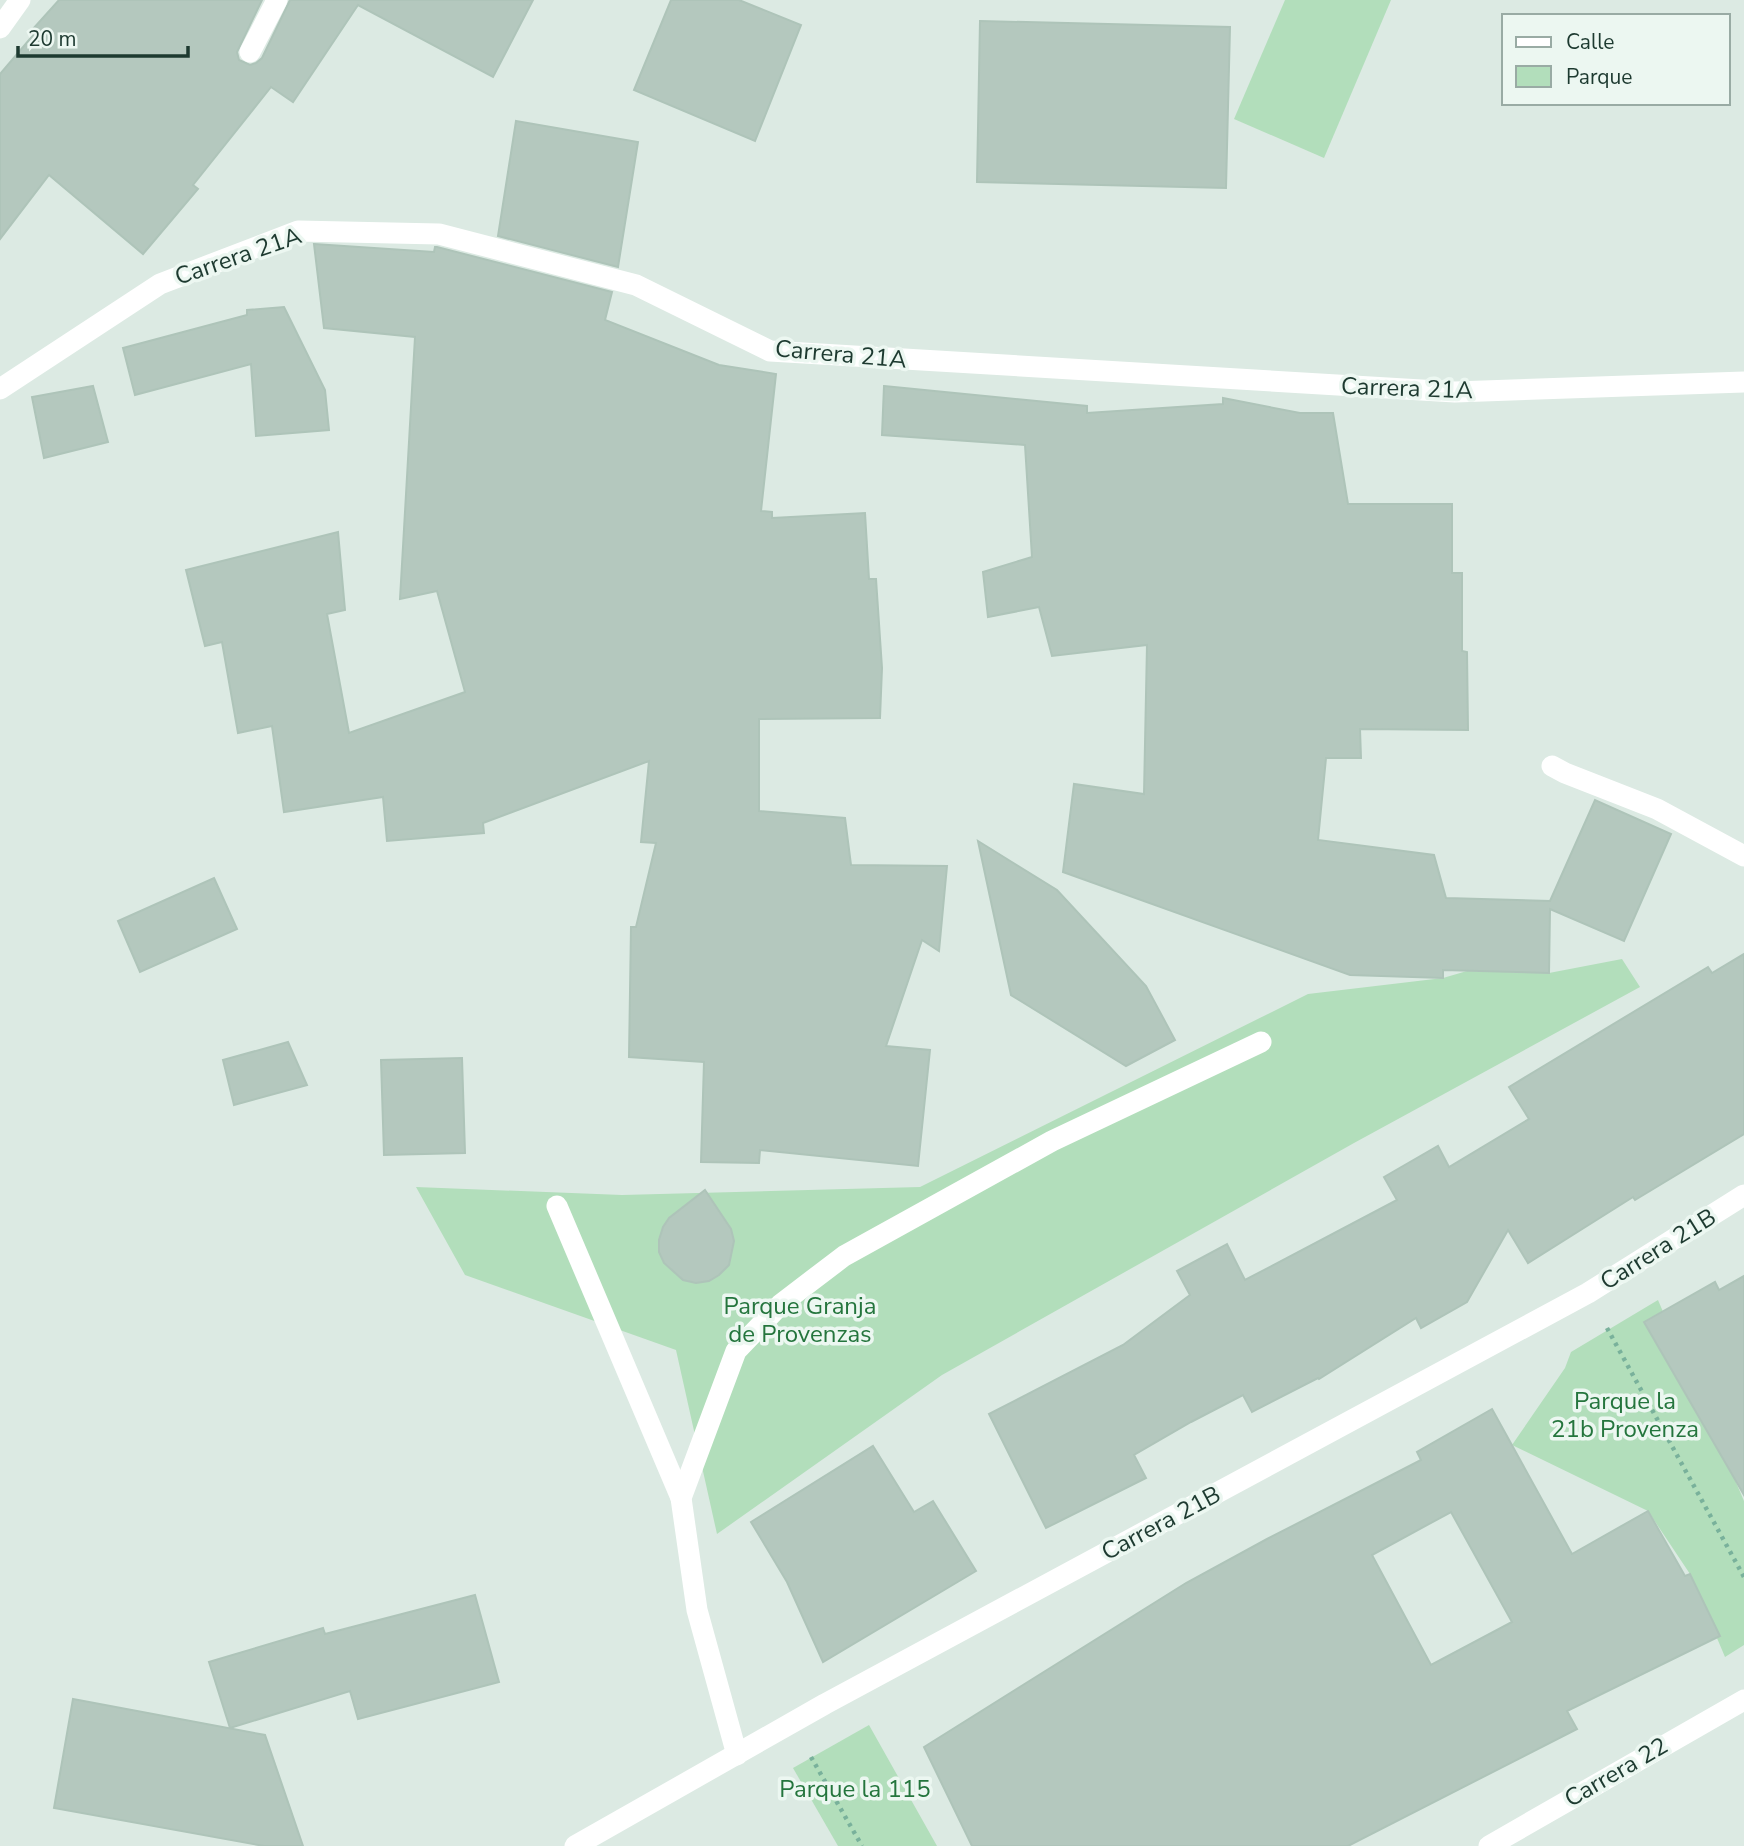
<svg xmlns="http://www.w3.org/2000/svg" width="1744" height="1846" viewBox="0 0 1744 1846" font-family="'Nunito Sans',sans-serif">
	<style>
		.green { fill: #b2debb }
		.building { fill: #b4c8be; stroke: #aec4b9; stroke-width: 2; fill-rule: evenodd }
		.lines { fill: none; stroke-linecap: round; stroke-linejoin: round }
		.path { stroke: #79b19b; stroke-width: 4.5; stroke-dasharray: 3.5 5; stroke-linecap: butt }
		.service { stroke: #fff; stroke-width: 21 }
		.minor { stroke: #fff; stroke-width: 21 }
		.labels { text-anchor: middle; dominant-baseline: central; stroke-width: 7; stroke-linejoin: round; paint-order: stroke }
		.street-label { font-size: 24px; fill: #1d3a30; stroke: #ecf7f1 }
		.park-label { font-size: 24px; fill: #24753d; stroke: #ecf7f1 }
	</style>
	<rect width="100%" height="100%" fill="#dceae3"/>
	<g class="green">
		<path d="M 1285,0 L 1391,0 L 1324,158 L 1234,119 Z"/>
		<path d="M 1622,959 L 1640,987 L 1354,1143 L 942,1375 L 717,1534 L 676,1350 L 465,1275 L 416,1187 L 622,1195 L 920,1187 L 1308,994 L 1443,978 L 1467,971 L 1549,973 Z"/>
		<path d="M 1658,1300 L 1744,1501 L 1744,1645 L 1725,1657 L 1690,1574 L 1648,1511 L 1512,1445 L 1565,1368 L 1571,1352 Z"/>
		<path d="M 869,1725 L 937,1846 L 838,1846 L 793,1768 Z"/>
	</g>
	<g class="building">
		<path d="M 59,0 L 262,0 L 237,52 L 239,60 L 250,65 L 256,63 L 262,58 L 290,0 L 533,0 L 493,77 L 358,5 L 293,102 L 271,87 L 193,185 L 198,189 L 143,254 L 49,175 L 0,239 L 0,74 L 35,33 L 32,30 Z"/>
		<path d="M 671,0 L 739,0 L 801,25 L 755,141 L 634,90 Z"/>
		<path d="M 980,21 L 1230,27 L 1226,188 L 977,182 Z"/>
		<path d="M 516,121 L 638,142 L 618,267 L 498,236 Z"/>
		<path d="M 314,244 L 434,252 L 435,247 L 437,247 L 612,292 L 605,320 L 719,365 L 776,374 L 761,511 L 772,512 L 772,518 L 865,513 L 869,579 L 876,579 L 882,668 L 880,718 L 759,719 L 759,811 L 845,818 L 851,865 L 947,866 L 939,951 L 922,940 L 886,1046 L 930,1050 L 918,1166 L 760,1150 L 759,1163 L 701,1162 L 704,1062 L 629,1057 L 631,927 L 636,927 L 656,843 L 641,842 L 649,761 L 483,823 L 484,833 L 387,841 L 383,797 L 284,812 L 272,726 L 238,733 L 222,642 L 205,646 L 186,570 L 338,532 L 345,610 L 327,614 L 349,733 L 465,692 L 437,591 L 400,599 L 415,337 L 324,328 Z"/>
		<path d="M 284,307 L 325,390 L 329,430 L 256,436 L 251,364 L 135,395 L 123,348 L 247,315 L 247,310 Z"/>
		<path d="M 93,386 L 108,442 L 44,458 L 32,397 Z"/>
		<path d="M 884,386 L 1087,406 L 1087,413 L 1223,404 L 1223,398 L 1300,413 L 1333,413 L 1348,504 L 1452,504 L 1452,573 L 1462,573 L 1462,651 L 1467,652 L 1468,730 L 1360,729 L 1361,758 L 1326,758 L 1318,840 L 1434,855 L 1446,898 L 1550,901 L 1595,800 L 1671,834 L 1624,941 L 1550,909 L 1549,973 L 1443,970 L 1443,978 L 1350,975 L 1063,872 L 1074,784 L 1144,794 L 1147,645 L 1052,656 L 1039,607 L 988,617 L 983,572 L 1032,557 L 1025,445 L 882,435 Z"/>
		<path d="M 978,841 L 1057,890 L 1146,986 L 1175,1040 L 1126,1066 L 1011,995 Z"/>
		<path d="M 214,878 L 237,929 L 140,972 L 118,921 Z"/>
		<path d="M 1744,954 L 1744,1134 L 1635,1200 L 1633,1197 L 1528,1263 L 1508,1230 L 1467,1302 L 1421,1328 L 1416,1318 L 1319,1379 L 1318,1378 L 1252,1412 L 1243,1395 L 1191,1422 L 1134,1455 L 1146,1478 L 1046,1528 L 989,1414 L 1123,1345 L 1190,1295 L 1177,1271 L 1227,1244 L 1245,1280 L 1397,1200 L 1384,1177 L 1438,1146 L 1449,1167 L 1529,1119 L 1509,1087 L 1708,967 L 1712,973 Z"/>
		<path d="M 288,1042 L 307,1085 L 234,1105 L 223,1060 Z"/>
		<path d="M 462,1058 L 465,1153 L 384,1155 L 381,1060 Z"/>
		<path d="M 705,1190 L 731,1229 L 734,1241 L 729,1265 L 719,1275 L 709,1281 L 696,1283 L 683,1280 L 664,1263 L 659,1252 L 659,1240 L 663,1227 L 669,1218 Z"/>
		<path d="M 1744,1276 L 1744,1495 L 1644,1322 L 1715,1282 L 1719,1290 Z"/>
		<path d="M 1492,1409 L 1572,1554 L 1648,1511 L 1685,1576 L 1690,1574 L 1720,1636 L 1567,1711 L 1577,1729 L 1348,1846 L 972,1846 L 924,1747 L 1186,1583 L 1267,1539 L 1421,1460 L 1417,1452 ZM 1451,1512 L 1512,1622 L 1431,1665 L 1372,1555 Z"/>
		<path d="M 873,1446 L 914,1512 L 933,1501 L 976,1571 L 823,1662 L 787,1582 L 751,1522 Z"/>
		<path d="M 475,1595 L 499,1682 L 358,1719 L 350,1691 L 230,1728 L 209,1662 L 323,1628 L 325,1634 Z"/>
		<path d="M 73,1699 L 265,1735 L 303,1846 L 264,1846 L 54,1808 Z"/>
	</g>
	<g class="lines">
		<g class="path">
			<path d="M 1607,1328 L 1744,1577"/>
			<path d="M 811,1757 L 862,1846"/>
		</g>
		<path class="service" d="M 1552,766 L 1565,773 L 1657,809 L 1744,856"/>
		<g class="minor">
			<path d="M 0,28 L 20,0"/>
			<path d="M 250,52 L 277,0"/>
			<path d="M 0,389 L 160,284 L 298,231 L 439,234 L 636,285 L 770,351 L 1455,392 L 1744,382"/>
			<path d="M 557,1206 L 681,1498"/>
			<path d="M 737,1755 L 697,1610 L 681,1498 L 736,1351 L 781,1304 L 844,1256 L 1052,1141 L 1261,1042"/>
			<path d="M 575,1846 L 825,1704 L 1588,1293 L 1744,1195"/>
			<path d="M 1489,1846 L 1744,1700"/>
		</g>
	</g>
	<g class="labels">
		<g class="street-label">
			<text transform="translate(238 256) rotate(-19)">Carrera 21A</text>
			<text transform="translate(841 354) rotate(5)">Carrera 21A</text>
			<text transform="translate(1407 388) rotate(2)">Carrera 21A</text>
			<text transform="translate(1658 1249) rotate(-32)">Carrera 21B</text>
			<text transform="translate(1161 1523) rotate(-28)">Carrera 21B</text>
			<text transform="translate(1616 1772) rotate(-30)">Carrera 22</text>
		</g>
		<g class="park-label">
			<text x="800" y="1306">Parque Granja<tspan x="800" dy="28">de Provenzas</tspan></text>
			<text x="1625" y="1401">Parque la<tspan x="1625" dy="28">21b Provenza</tspan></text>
			<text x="855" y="1789">Parque la 115</text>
		</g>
	</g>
	<rect x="1502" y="14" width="228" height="91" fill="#ecf7f1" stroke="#99aba4" stroke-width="2"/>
	<rect x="1516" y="37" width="35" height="10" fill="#ffffff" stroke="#99aba4" stroke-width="2"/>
	<text x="1566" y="49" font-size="21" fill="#1d3a30">Calle</text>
	<rect x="1516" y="66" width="35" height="21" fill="#b2debb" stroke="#99aba4" stroke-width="2"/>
	<text x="1566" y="84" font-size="21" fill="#1d3a30">Parque</text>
	<path d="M18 46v10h170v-10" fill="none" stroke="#1d3a30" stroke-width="3.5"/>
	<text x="28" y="46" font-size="21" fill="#1d3a30" stroke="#ecf7f1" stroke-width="5" paint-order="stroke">20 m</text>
</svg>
